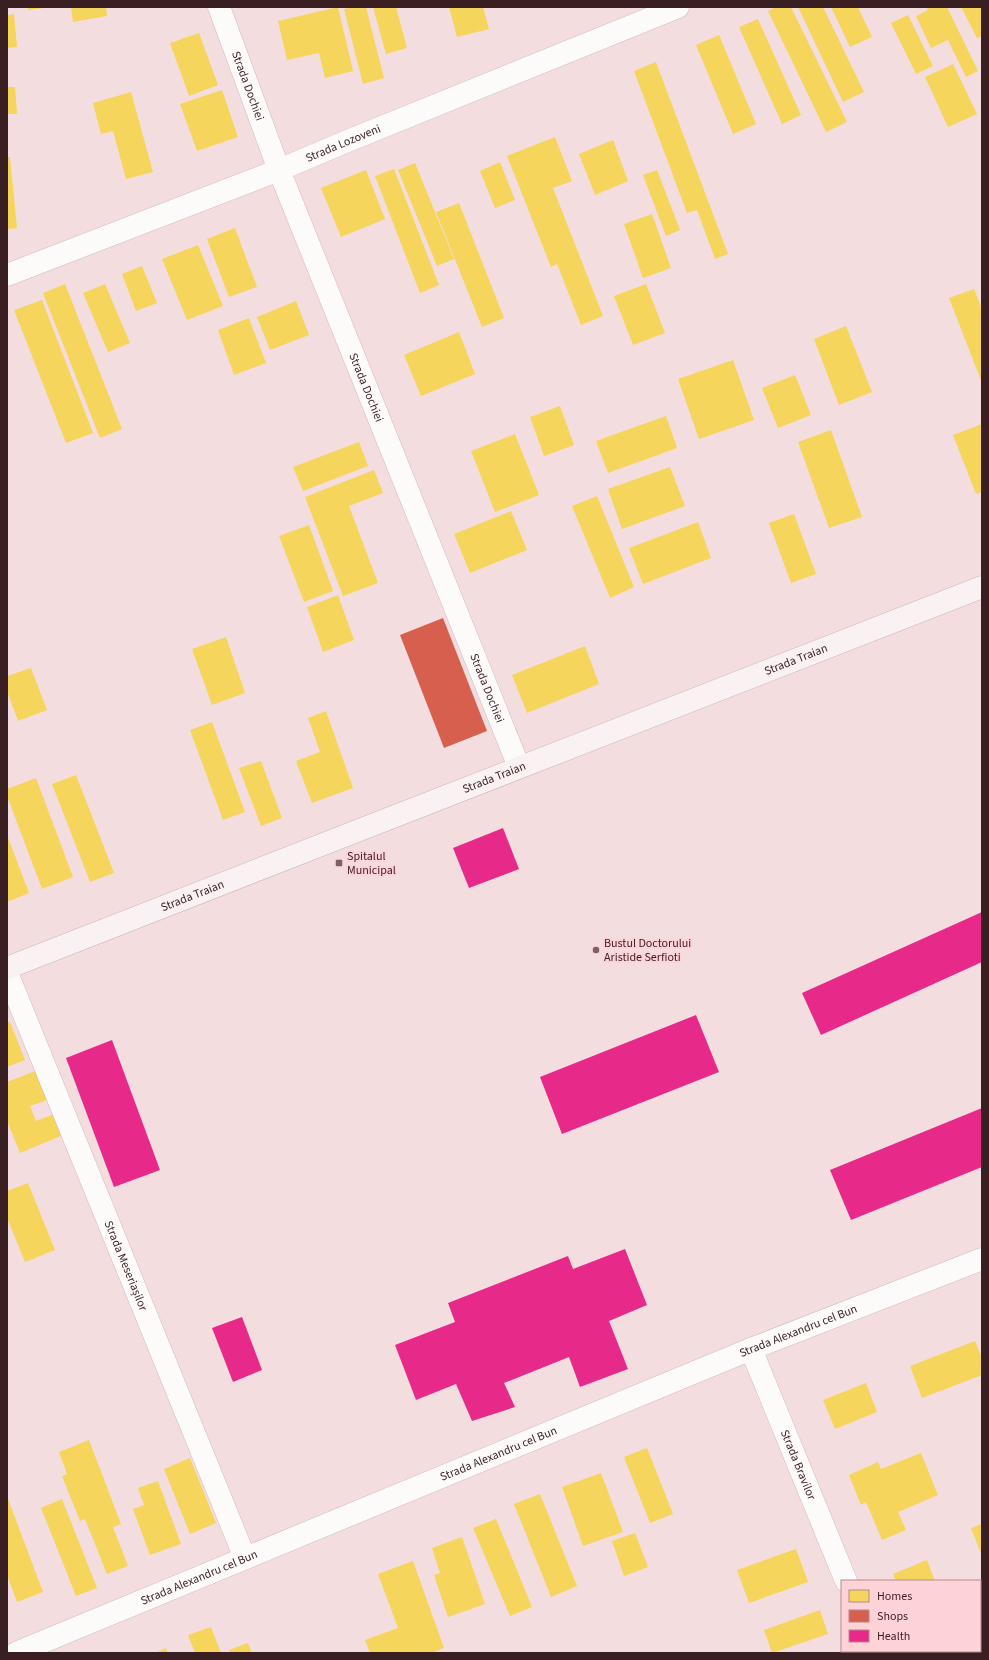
<svg xmlns="http://www.w3.org/2000/svg" width="989" height="1660" viewBox="0 0 989 1660" font-family="'Source Sans 3',sans-serif">
	<style>
		.homes { fill: #f6d55c }
		.shops { fill: #d6604d }
		.health { fill: #e7298a }
		.lines { fill: none; stroke-linecap: round; stroke-linejoin: round }
		.minor-casing { stroke: #d1babc; stroke-width: 23 }
		.major-casing { stroke: #cab6b8; stroke-width: 23 }
		.minor { stroke: #fdfafa; stroke-width: 22 }
		.major { stroke: #f9f1f2; stroke-width: 22 }
		.poi-dot { fill: #7a6264; stroke: #fed3d7; stroke-width: 1.5 }
		.labels { text-anchor: middle; dominant-baseline: central; stroke-width: 4; stroke-linejoin: round; paint-order: stroke }
		.street-label { font-size: 12px; fill: #391f22; stroke: #fed3d7 }
		.poi-label { font-size: 12px; fill: #391f22; stroke: #fed3d7; text-anchor: start }
	</style>
	<rect width="100%" height="100%" fill="#f4dddf"/>
	<g class="homes">
		<path d="M 28,7 L 44,7 L 44,8 L 28,10 Z"/>
		<path d="M 71,7 L 106,7 L 107,16 L 73,22 Z"/>
		<path d="M 338,7 L 353,71 L 325,78 L 319,53 L 287,60 L 278,21 Z"/>
		<path d="M 353,7 L 366,7 L 384,78 L 363,84 L 344,9 Z"/>
		<path d="M 373,7 L 396,7 L 407,48 L 386,54 Z"/>
		<path d="M 449,7 L 483,7 L 489,29 L 457,37 Z"/>
		<path d="M 776,7 L 791,7 L 847,122 L 826,132 L 768,11 Z"/>
		<path d="M 798,7 L 823,7 L 864,92 L 843,102 Z"/>
		<path d="M 831,7 L 858,7 L 872,37 L 850,47 Z"/>
		<path d="M 926,7 L 947,7 L 978,71 L 966,77 L 948,40 L 931,48 L 916,16 L 928,10 Z"/>
		<path d="M 961,7 L 982,7 L 982,36 L 977,38 Z"/>
		<path d="M 14,14 L 17,47 L 7,48 L 7,15 Z"/>
		<path d="M 908,15 L 933,66 L 916,74 L 891,23 Z"/>
		<path d="M 758,19 L 801,115 L 782,124 L 739,27 Z"/>
		<path d="M 199,33 L 218,85 L 189,96 L 170,43 Z"/>
		<path d="M 719,35 L 756,124 L 733,134 L 696,45 Z"/>
		<path d="M 656,62 L 728,254 L 715,259 L 697,210 L 687,213 L 634,71 Z"/>
		<path d="M 953,64 L 977,114 L 948,127 L 925,77 Z"/>
		<path d="M 7,87 L 15,87 L 17,114 L 7,114 Z"/>
		<path d="M 222,90 L 238,137 L 197,151 L 180,104 Z"/>
		<path d="M 131,92 L 153,172 L 126,179 L 113,131 L 101,134 L 93,103 Z"/>
		<path d="M 555,137 L 572,181 L 553,188 L 603,316 L 581,325 L 557,264 L 551,267 L 507,156 Z"/>
		<path d="M 613,140 L 628,181 L 595,195 L 579,154 Z"/>
		<path d="M 7,157 L 10,157 L 17,228 L 7,229 Z"/>
		<path d="M 500,162 L 515,200 L 495,208 L 480,171 Z"/>
		<path d="M 415,163 L 454,259 L 437,266 L 398,170 Z"/>
		<path d="M 394,169 L 439,285 L 420,293 L 375,176 Z"/>
		<path d="M 366,170 L 385,219 L 341,237 L 321,188 Z"/>
		<path d="M 657,170 L 680,230 L 666,236 L 643,175 Z"/>
		<path d="M 459,203 L 504,318 L 482,327 L 436,212 Z"/>
		<path d="M 652,214 L 671,268 L 643,278 L 624,224 Z"/>
		<path d="M 235,228 L 257,287 L 229,297 L 207,239 Z"/>
		<path d="M 198,245 L 223,306 L 187,320 L 162,259 Z"/>
		<path d="M 142,266 L 157,303 L 136,311 L 122,274 Z"/>
		<path d="M 65,284 L 122,429 L 100,438 L 43,293 Z"/>
		<path d="M 105,284 L 130,343 L 108,352 L 83,293 Z"/>
		<path d="M 646,284 L 665,333 L 633,345 L 614,296 Z"/>
		<path d="M 974,289 L 982,309 L 982,383 L 949,298 Z"/>
		<path d="M 42,300 L 93,433 L 66,443 L 14,310 Z"/>
		<path d="M 296,301 L 309,335 L 270,350 L 257,317 Z"/>
		<path d="M 249,318 L 266,363 L 234,375 L 218,330 Z"/>
		<path d="M 846,326 L 872,392 L 839,405 L 814,339 Z"/>
		<path d="M 459,332 L 475,374 L 421,396 L 404,355 Z"/>
		<path d="M 733,360 L 754,420 L 699,439 L 678,379 Z"/>
		<path d="M 795,375 L 811,415 L 778,428 L 762,388 Z"/>
		<path d="M 560,406 L 574,445 L 544,456 L 530,417 Z"/>
		<path d="M 666,416 L 677,448 L 608,473 L 596,441 Z"/>
		<path d="M 982,424 L 982,492 L 976,494 L 953,435 Z"/>
		<path d="M 831,430 L 862,517 L 829,528 L 798,442 Z"/>
		<path d="M 515,434 L 539,495 L 495,512 L 471,451 Z"/>
		<path d="M 359,442 L 368,466 L 303,491 L 293,467 Z"/>
		<path d="M 670,467 L 685,506 L 622,529 L 608,489 Z"/>
		<path d="M 374,470 L 383,493 L 349,506 L 378,583 L 343,596 L 305,497 Z"/>
		<path d="M 597,496 L 634,587 L 610,598 L 572,506 Z"/>
		<path d="M 511,511 L 527,550 L 470,573 L 454,534 Z"/>
		<path d="M 794,514 L 816,574 L 791,583 L 769,523 Z"/>
		<path d="M 698,522 L 711,558 L 643,584 L 629,548 Z"/>
		<path d="M 309,525 L 333,591 L 304,602 L 279,536 Z"/>
		<path d="M 338,595 L 354,640 L 323,652 L 307,607 Z"/>
		<path d="M 226,637 L 245,693 L 212,705 L 192,649 Z"/>
		<path d="M 585,646 L 599,684 L 527,713 L 512,675 Z"/>
		<path d="M 31,668 L 47,710 L 18,721 L 7,691 L 7,676 Z"/>
		<path d="M 326,711 L 353,788 L 312,803 L 296,761 L 320,752 L 308,718 Z"/>
		<path d="M 212,722 L 245,812 L 223,820 L 190,730 Z"/>
		<path d="M 261,761 L 282,818 L 261,826 L 239,768 Z"/>
		<path d="M 76,775 L 114,873 L 90,882 L 52,784 Z"/>
		<path d="M 36,778 L 73,877 L 42,889 L 7,796 L 7,789 Z"/>
		<path d="M 7,835 L 29,893 L 7,902 Z"/>
		<path d="M 10,1022 L 25,1060 L 7,1067 L 7,1023 Z"/>
		<path d="M 38,1070 L 50,1099 L 30,1106 L 36,1121 L 54,1114 L 63,1135 L 20,1153 L 7,1121 L 7,1082 Z"/>
		<path d="M 28,1183 L 55,1250 L 25,1262 L 7,1218 L 7,1191 Z"/>
		<path d="M 975,1341 L 982,1358 L 982,1375 L 922,1398 L 910,1366 Z"/>
		<path d="M 866,1383 L 877,1412 L 835,1429 L 823,1400 Z"/>
		<path d="M 89,1440 L 121,1524 L 113,1527 L 128,1566 L 107,1574 L 85,1519 L 80,1521 L 62,1476 L 67,1474 L 59,1452 Z"/>
		<path d="M 647,1448 L 673,1514 L 650,1523 L 624,1457 Z"/>
		<path d="M 921,1453 L 938,1495 L 898,1512 L 906,1530 L 882,1540 L 866,1502 L 861,1505 L 849,1475 L 878,1462 L 881,1469 Z"/>
		<path d="M 190,1458 L 216,1523 L 190,1534 L 164,1469 Z"/>
		<path d="M 601,1473 L 623,1532 L 583,1546 L 562,1487 Z"/>
		<path d="M 158,1481 L 181,1544 L 150,1555 L 133,1509 L 144,1505 L 138,1488 Z"/>
		<path d="M 540,1494 L 577,1586 L 551,1597 L 514,1504 Z"/>
		<path d="M 8,1499 L 43,1592 L 17,1602 L 7,1575 L 7,1500 Z"/>
		<path d="M 62,1499 L 97,1588 L 76,1596 L 41,1508 Z"/>
		<path d="M 496,1519 L 532,1607 L 510,1616 L 473,1528 Z"/>
		<path d="M 982,1524 L 982,1556 L 971,1528 Z"/>
		<path d="M 635,1533 L 648,1567 L 624,1576 L 612,1541 Z"/>
		<path d="M 462,1537 L 485,1604 L 448,1617 L 434,1575 L 440,1573 L 432,1548 Z"/>
		<path d="M 796,1549 L 808,1582 L 749,1603 L 737,1570 Z"/>
		<path d="M 927,1560 L 935,1581 L 896,1581 L 893,1574 Z"/>
		<path d="M 413,1561 L 444,1648 L 431,1653 L 370,1653 L 365,1640 L 398,1628 L 378,1574 Z"/>
		<path d="M 820,1610 L 828,1634 L 772,1653 L 764,1630 Z"/>
		<path d="M 211,1627 L 221,1653 L 195,1653 L 188,1635 Z"/>
		<path d="M 248,1643 L 252,1653 L 230,1653 L 229,1650 Z"/>
		<path d="M 166,1648 L 168,1653 L 155,1653 Z"/>
		<path d="M 908,1651 L 968,1651 L 969,1653 L 903,1653 Z"/>
	</g>
	<path class="shops" d="M 443,618 L 487,731 L 444,748 L 400,635 Z"/>
	<g class="health">
		<path d="M 503,828 L 519,869 L 469,888 L 453,848 Z"/>
		<path d="M 982,912 L 982,962 L 821,1035 L 802,993 Z"/>
		<path d="M 696,1015 L 719,1072 L 562,1134 L 540,1077 Z"/>
		<path d="M 112,1040 L 160,1170 L 114,1187 L 66,1058 Z"/>
		<path d="M 982,1108 L 982,1167 L 851,1220 L 830,1170 Z"/>
		<path d="M 625,1249 L 647,1305 L 609,1321 L 628,1369 L 580,1387 L 569,1357 L 504,1383 L 515,1407 L 472,1421 L 456,1384 L 416,1400 L 395,1345 L 455,1322 L 448,1303 L 568,1256 L 573,1269 Z"/>
		<path d="M 242,1317 L 262,1370 L 233,1382 L 212,1328 Z"/>
	</g>
	<g class="lines">
		<defs>
			<g id="minor">
				<path id="s1" d="M 219,7 L 279,170 L 519,767"/>
				<path id="s2" d="M 7,275 L 279,170 L 345,142 L 678,7"/>
				<path id="s3" d="M 7,973 L 245,1558"/>
				<path id="s4" d="M 751,1349 L 846,1581"/>
				<path d="M 980,1610 L 982,1609"/>
				<path id="s5" d="M 16,1653 L 751,1349 L 982,1259"/>
				<path d="M 882,1653 L 887,1651"/>
			</g>
			<g id="major">
				<path id="s6" d="M 7,968 C 332,841 657,713 982,587"/>
			</g>
		</defs>
		<use href="#minor" class="minor-casing"/>
		<use href="#major" class="major-casing"/>
		<use href="#minor" class="minor"/>
		<use href="#major" class="major"/>
	</g>
	<g class="poi-dot">
		<rect x="335" y="859" width="8" height="8" rx="2"/>
		<circle cx="596" cy="950" r="4"/>
	</g>
	<g class="labels">
		<g class="street-label">
			<text stroke="none"><textPath href="#s1" startOffset="84">Strada Dochiei</textPath></text>
			<text stroke="none"><textPath href="#s2" startOffset="361">Strada Lozoveni</textPath></text>
			<text stroke="none"><textPath href="#s1" startOffset="408">Strada Dochiei</textPath></text>
			<text stroke="none"><textPath href="#s6" startOffset="847">Strada Traian</textPath></text>
			<text stroke="none"><textPath href="#s1" startOffset="732">Strada Dochiei</textPath></text>
			<text stroke="none"><textPath href="#s6" startOffset="523">Strada Traian</textPath></text>
			<text stroke="none"><textPath href="#s6" startOffset="199">Strada Traian</textPath></text>
			<text stroke="none"><textPath href="#s3" startOffset="316">Strada Meseriașilor</textPath></text>
			<text stroke="none"><textPath href="#s5" startOffset="846">Strada Alexandru cel Bun</textPath></text>
			<text stroke="none"><textPath href="#s5" startOffset="522">Strada Alexandru cel Bun</textPath></text>
			<text stroke="none"><textPath href="#s4" startOffset="125">Strada Bravilor</textPath></text>
			<text stroke="none"><textPath href="#s5" startOffset="198">Strada Alexandru cel Bun</textPath></text>
		</g>
		<g class="poi-label">
			<text x="347" y="856">Spitalul<tspan x="347" dy="14">Municipal</tspan></text>
			<text x="604" y="943">Bustul Doctorului<tspan x="604" dy="14">Aristide Serfioti</tspan></text>
		</g>
	</g>
	<rect width="989" height="1660" fill="none" stroke="#391f22" stroke-width="16"/>
	<rect x="841" y="1580" width="140" height="72" fill="#fed3d7" stroke="#af8b8f"/>
	<rect x="849" y="1590" width="20" height="12" fill="#f6d55c" stroke="#af8b8f"/>
	<text x="877" y="1600" font-size="12" fill="#391f22">Homes</text>
	<rect x="849" y="1610" width="20" height="12" fill="#d6604d" stroke="#af8b8f"/>
	<text x="877" y="1620" font-size="12" fill="#391f22">Shops</text>
	<rect x="849" y="1630" width="20" height="12" fill="#e7298a" stroke="#af8b8f"/>
	<text x="877" y="1640" font-size="12" fill="#391f22">Health</text>
</svg>
